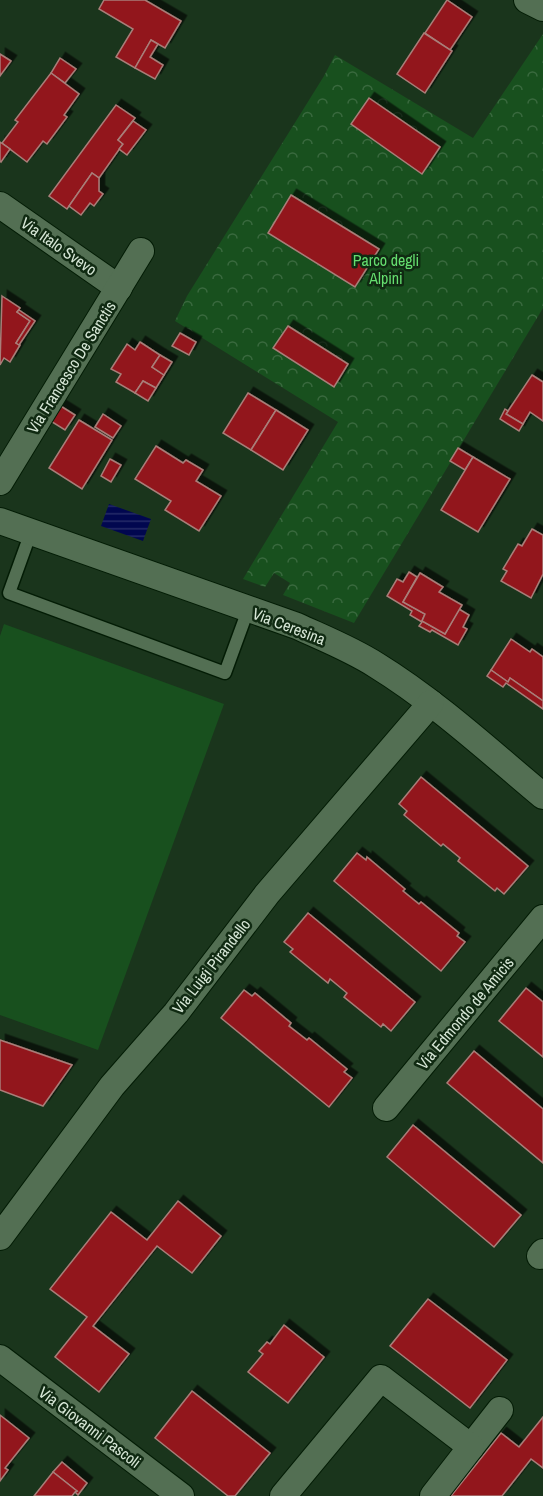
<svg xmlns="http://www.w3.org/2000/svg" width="543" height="1496" viewBox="0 0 543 1496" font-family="'Archivo Narrow',sans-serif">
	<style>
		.grass { fill: #18501e }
		.forest { fill: url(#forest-crowns) }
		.water { fill: url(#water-rules) }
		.building { fill: #92171d; stroke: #a97e79; stroke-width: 1.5; filter: url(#shadow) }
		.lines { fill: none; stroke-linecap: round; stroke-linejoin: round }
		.lane-casing { stroke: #031c05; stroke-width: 15 }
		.street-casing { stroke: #031c05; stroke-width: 28 }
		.lane { stroke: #536f53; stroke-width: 12 }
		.street { stroke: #536f53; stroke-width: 26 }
		.labels { text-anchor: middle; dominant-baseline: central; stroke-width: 5; stroke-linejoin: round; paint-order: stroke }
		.street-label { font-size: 16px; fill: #d6e6d6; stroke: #102a12 }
		.park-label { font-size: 16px; fill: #65de6f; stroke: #102a12 }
	</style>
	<defs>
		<pattern id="forest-crowns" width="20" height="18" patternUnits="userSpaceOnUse" patternTransform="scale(1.5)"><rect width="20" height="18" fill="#18501e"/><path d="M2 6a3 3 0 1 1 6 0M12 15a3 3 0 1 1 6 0" fill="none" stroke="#39693e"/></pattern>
		<pattern id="water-rules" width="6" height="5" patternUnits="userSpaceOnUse" patternTransform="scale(1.5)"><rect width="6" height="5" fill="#01074f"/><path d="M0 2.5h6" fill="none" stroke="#252b68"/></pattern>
		<filter id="shadow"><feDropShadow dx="5.5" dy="-5.5" stdDeviation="0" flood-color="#0009"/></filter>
	</defs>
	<rect width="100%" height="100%" fill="#1a351c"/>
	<path class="grass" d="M 4,624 L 224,704 L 98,1050 L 0,1015 L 0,636 Z"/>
	<path class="forest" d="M 543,34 L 543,308 L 354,623 L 283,595 L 290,583 L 274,573 L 265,587 L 243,579 L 338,422 L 175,321 L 187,296 L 324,76 L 335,55 L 473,138 Z"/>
	<path class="water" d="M 109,504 L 151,519 L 143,541 L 101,526 Z"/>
	<g class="building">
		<path d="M 104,0 L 145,0 L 181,21 L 165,48 L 151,40 L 135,68 L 116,57 L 133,29 L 99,9 Z"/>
		<path d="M 447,0 L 472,17 L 450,50 L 425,33 Z"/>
		<path d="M 424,33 L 452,51 L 425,93 L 397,74 Z"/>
		<path d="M 151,40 L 158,44 L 150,57 L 163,65 L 155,79 L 135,68 Z"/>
		<path d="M 0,54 L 11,61 L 0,76 Z"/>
		<path d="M 60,58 L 76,69 L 65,83 L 51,73 Z"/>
		<path d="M 51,73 L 79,94 L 64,115 L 67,117 L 47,144 L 43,141 L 27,162 L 2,143 L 18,122 L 15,120 Z"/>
		<path d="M 369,98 L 440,147 L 422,174 L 351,124 Z"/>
		<path d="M 116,105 L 135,118 L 118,140 L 123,144 L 99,178 L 92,173 L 67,209 L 49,196 Z"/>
		<path d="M 133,121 L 146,130 L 127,155 L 119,149 L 123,144 L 118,140 Z"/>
		<path d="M 0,142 L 10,149 L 1,162 L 0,161 Z"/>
		<path d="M 92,173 L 99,178 L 99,191 L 103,194 L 94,206 L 90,203 L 81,215 L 69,206 Z"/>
		<path d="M 291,195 L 379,249 L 355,287 L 268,233 Z"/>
		<path d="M 2,296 L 20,308 L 17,312 L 30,321 L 16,343 L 20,345 L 10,362 L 4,358 L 0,365 Z"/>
		<path d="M 19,310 L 35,321 L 19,345 L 16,343 L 30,321 L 17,312 Z"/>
		<path d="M 288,326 L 348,364 L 334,387 L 273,348 Z"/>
		<path d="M 180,333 L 196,342 L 189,355 L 172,346 Z"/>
		<path d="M 140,342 L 160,355 L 152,367 L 164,375 L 156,388 L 143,381 L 135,393 L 116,382 L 121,374 L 111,369 L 127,344 L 135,350 Z"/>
		<path d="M 160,355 L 172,362 L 164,375 L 152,367 Z"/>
		<path d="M 532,375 L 543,382 L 543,421 L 530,412 L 523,424 L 506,414 Z"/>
		<path d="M 143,381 L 156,388 L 148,401 L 135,393 Z"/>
		<path d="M 248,393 L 276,410 L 251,450 L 223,433 Z"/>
		<path d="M 59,405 L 75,415 L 65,430 L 49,420 Z"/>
		<path d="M 505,409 L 508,411 L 506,414 L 523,424 L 519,431 L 500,419 Z"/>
		<path d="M 276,410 L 308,430 L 283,470 L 251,450 Z"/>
		<path d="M 103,414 L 121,426 L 113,438 L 95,427 Z"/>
		<path d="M 79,420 L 112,440 L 82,489 L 49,468 Z"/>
		<path d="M 156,446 L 183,463 L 186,460 L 203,470 L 196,481 L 221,496 L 199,531 L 165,510 L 171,501 L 135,479 Z"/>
		<path d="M 458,448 L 473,457 L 465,470 L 450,461 Z"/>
		<path d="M 473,457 L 510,479 L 478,532 L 441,510 Z"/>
		<path d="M 110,459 L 121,465 L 111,482 L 101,476 Z"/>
		<path d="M 532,529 L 543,535 L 543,574 L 531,598 L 501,581 L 507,571 L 503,569 L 518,544 L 522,546 Z"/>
		<path d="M 409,572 L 417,577 L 403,602 L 425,614 L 422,621 L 445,634 L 459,609 L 469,615 L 463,627 L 467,629 L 458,645 L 432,630 L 430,632 L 419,626 L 422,622 L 410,615 L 412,611 L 387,596 L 397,579 L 403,582 Z"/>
		<path d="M 420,573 L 443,587 L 439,592 L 462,605 L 445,634 L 422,621 L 425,614 L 403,602 Z"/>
		<path d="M 511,639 L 530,652 L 532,649 L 543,657 L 543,701 L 510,678 L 508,682 L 491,670 Z"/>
		<path d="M 491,670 L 508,682 L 510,678 L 543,701 L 543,709 L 506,683 L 503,687 L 487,676 Z"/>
		<path d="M 421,777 L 528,866 L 504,894 L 497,888 L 495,891 L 458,861 L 460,858 L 443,844 L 441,846 L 404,815 L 407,811 L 399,804 Z"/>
		<path d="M 357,853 L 366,860 L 367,857 L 405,889 L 403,891 L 419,904 L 421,902 L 459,933 L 457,936 L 465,942 L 441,971 L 334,881 Z"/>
		<path d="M 308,913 L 415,1002 L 391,1031 L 383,1024 L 381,1027 L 344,997 L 347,993 L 330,979 L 328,983 L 290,952 L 293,949 L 284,942 Z"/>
		<path d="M 526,988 L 543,1002 L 543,1057 L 499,1021 Z"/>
		<path d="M 244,990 L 252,996 L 255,993 L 291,1023 L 289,1026 L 307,1040 L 309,1038 L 347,1069 L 344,1072 L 352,1078 L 329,1107 L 221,1018 Z"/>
		<path d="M 0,1040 L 72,1065 L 43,1106 L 0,1090 Z"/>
		<path d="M 474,1051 L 543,1109 L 543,1163 L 447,1083 Z"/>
		<path d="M 413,1125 L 521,1215 L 494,1247 L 387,1157 Z"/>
		<path d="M 178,1201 L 221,1236 L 192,1273 L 157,1246 L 93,1326 L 129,1354 L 99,1392 L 55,1357 L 87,1317 L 50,1289 L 111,1212 L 147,1240 Z"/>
		<path d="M 428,1299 L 507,1360 L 470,1408 L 390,1346 Z"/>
		<path d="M 284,1325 L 324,1357 L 288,1403 L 248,1372 L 263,1354 L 259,1351 L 267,1342 L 270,1344 Z"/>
		<path d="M 192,1391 L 270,1453 L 235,1496 L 228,1496 L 155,1438 Z"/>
		<path d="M 0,1415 L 29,1438 L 5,1468 L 8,1470 L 0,1481 Z"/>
		<path d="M 543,1417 L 543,1468 L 531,1459 L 502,1496 L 451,1496 L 501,1433 L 519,1447 Z"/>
		<path d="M 62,1462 L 87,1483 L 78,1495 L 75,1492 L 77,1491 L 53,1472 Z"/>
		<path d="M 53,1472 L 77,1491 L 75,1492 L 72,1496 L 34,1496 Z"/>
	</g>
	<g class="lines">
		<defs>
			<path id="lane" d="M 31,532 L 9,593 L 225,673 L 248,610"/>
			<g id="street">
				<path d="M 527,0 L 543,8"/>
				<path d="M 0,205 L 119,288"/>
				<path d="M 0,482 L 141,251"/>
				<path d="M 0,521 L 297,626 C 323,638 351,649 376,665 C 436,702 489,751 543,796"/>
				<path d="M 386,1108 L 543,918"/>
				<path d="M 0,1237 L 112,1086 L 176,1013 L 267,894 L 431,703"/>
				<path d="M 540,1256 L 543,1252"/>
				<path d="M 0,1358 L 181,1496"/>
				<path d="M 471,1447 L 500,1410"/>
				<path d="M 283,1496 L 381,1378 L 471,1447 L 433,1496"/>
			</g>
		</defs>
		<use href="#lane" class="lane-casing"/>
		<use href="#street" class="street-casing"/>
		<use href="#lane" class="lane"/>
		<use href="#street" class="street"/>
	</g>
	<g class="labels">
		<g class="street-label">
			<text transform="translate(59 246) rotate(35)">Via Italo Svevo</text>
			<text transform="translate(71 367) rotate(-58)">Via Francesco De Sanctis</text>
			<text transform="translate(289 626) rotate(21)">Via Ceresina</text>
			<text transform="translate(211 966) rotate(-52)">Via Luigi Pirandello</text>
			<text transform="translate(465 1013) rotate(-50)">Via Edmondo de Amicis</text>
			<text transform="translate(90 1427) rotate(37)">Via Giovanni Pascoli</text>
		</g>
		<g class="park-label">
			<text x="386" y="260">Parco degli<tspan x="386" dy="18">Alpini</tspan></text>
		</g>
	</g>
</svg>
